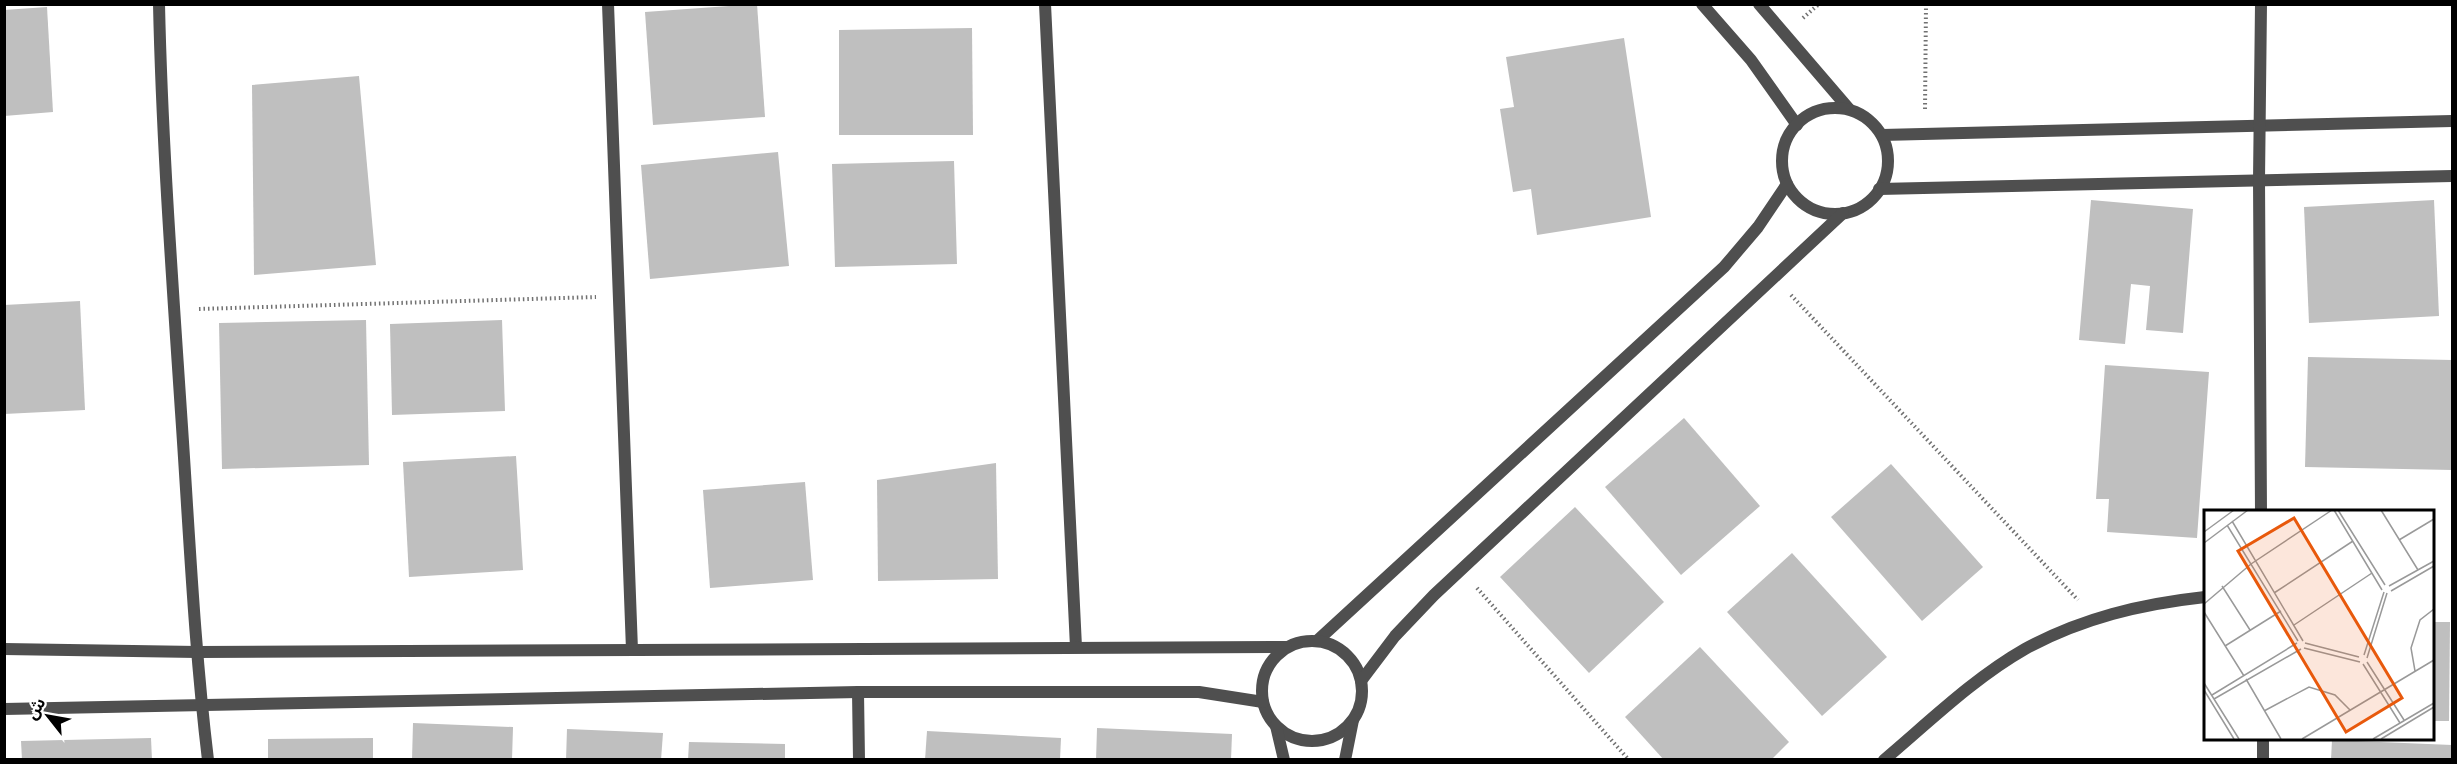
<svg xmlns="http://www.w3.org/2000/svg" width="2457" height="764" viewBox="0 0 2457 764" font-family="'Roboto Condensed','Noto Sans Arabic',sans-serif">
	<style>
		.building { fill: #bfbfbf }
		.lines { fill: none; stroke-linecap: round; stroke-linejoin: round }
		.path { stroke: #717171; stroke-width: 4; stroke-dasharray: 1.5 3; stroke-linecap: butt }
		.street { stroke: #4f4f4f; stroke-width: 12 }
		.inset-road { fill: none; stroke: #999; stroke-width: 1.5 }
		.view { fill: #e8590c; fill-opacity: 0.15; stroke: #e8590c; stroke-width: 3 }
		.inset-edge { fill: none; stroke: #000; stroke-width: 3 }
	</style>
	<rect width="100%" height="100%" fill="#fff"/>
	<g class="building">
		<path d="M 757,4 L 765,117 L 653,125 L 645,12 Z"/>
		<path d="M 47,7 L 53,112 L 4,116 L 4,10 Z"/>
		<path d="M 972,28 L 973,135 L 839,135 L 839,30 Z"/>
		<path d="M 1624,38 L 1651,217 L 1537,235 L 1531,189 L 1513,192 L 1500,109 L 1514,107 L 1506,57 Z"/>
		<path d="M 359,76 L 376,265 L 254,275 L 252,85 Z"/>
		<path d="M 778,152 L 789,266 L 650,279 L 641,165 Z"/>
		<path d="M 954,161 L 957,264 L 835,267 L 832,164 Z"/>
		<path d="M 2091,200 L 2193,209 L 2183,333 L 2146,330 L 2150,286 L 2131,284 L 2125,344 L 2079,340 Z"/>
		<path d="M 2434,200 L 2439,316 L 2309,323 L 2304,207 Z"/>
		<path d="M 80,301 L 85,410 L 4,414 L 4,305 Z"/>
		<path d="M 366,320 L 369,465 L 222,469 L 219,323 Z"/>
		<path d="M 502,320 L 505,411 L 392,415 L 390,324 Z"/>
		<path d="M 2308,357 L 2452,360 L 2452,470 L 2305,467 Z"/>
		<path d="M 2105,365 L 2209,372 L 2197,538 L 2107,532 L 2109,499 L 2096,499 Z"/>
		<path d="M 1684,418 L 1760,506 L 1681,575 L 1605,487 Z"/>
		<path d="M 516,456 L 523,570 L 409,577 L 403,462 Z"/>
		<path d="M 996,463 L 998,579 L 878,581 L 877,480 Z"/>
		<path d="M 1891,464 L 1983,567 L 1922,621 L 1831,517 Z"/>
		<path d="M 805,482 L 813,580 L 710,588 L 703,490 Z"/>
		<path d="M 1575,507 L 1664,602 L 1589,673 L 1500,577 Z"/>
		<path d="M 1792,553 L 1887,657 L 1822,716 L 1727,612 Z"/>
		<path d="M 2432,622 L 2450,622 L 2449,721 L 2432,721 Z"/>
		<path d="M 1700,647 L 1789,742 L 1771,760 L 1664,760 L 1625,717 Z"/>
		<path d="M 413,723 L 513,727 L 512,760 L 412,760 Z"/>
		<path d="M 1097,728 L 1232,734 L 1231,760 L 1096,760 Z"/>
		<path d="M 567,729 L 663,733 L 661,760 L 566,760 Z"/>
		<path d="M 927,731 L 1061,738 L 1060,760 L 925,760 Z"/>
		<path d="M 151,738 L 152,760 L 22,760 L 21,741 Z"/>
		<path d="M 373,738 L 373,760 L 268,760 L 268,739 Z"/>
		<path d="M 2332,740 L 2452,745 L 2452,760 L 2331,760 Z"/>
		<path d="M 689,742 L 785,744 L 785,760 L 688,760 Z"/>
	</g>
	<g class="lines">
		<g class="path">
			<path d="M 1803,18 L 1819,4"/>
			<path d="M 1925,109 L 1926,4"/>
			<path d="M 1791,295 L 2078,600"/>
			<path d="M 199,309 L 596,297"/>
			<path d="M 1477,588 L 1629,760"/>
		</g>
		<g class="street">
			<path d="M 159,4 C 162,140 172,276 181,412 C 189,528 194,644 208,760"/>
			<path d="M 608,4 L 632,650"/>
			<path d="M 1045,4 L 1076,647"/>
			<path d="M 1702,4 L 1751,60 L 1797,125"/>
			<path d="M 1759,4 L 1849,109"/>
			<circle cx="1835" cy="161" r="53"/>
			<path d="M 1882,135 L 2452,121"/>
			<path d="M 1879,189 L 2452,176"/>
			<path d="M 2261,512 L 2259,180 L 2261,4"/>
			<path d="M 1318,640 L 1724,267 L 1758,227 L 1787,184"/>
			<circle cx="1312" cy="691" r="50"/>
			<path d="M 4,649 L 197,652 L 1286,647"/>
			<path d="M 1361,681 L 1395,636 L 1434,595 L 1843,213"/>
			<path d="M 858,692 L 859,760"/>
			<path d="M 4,709 L 858,692 L 1199,692 L 1263,702"/>
			<path d="M 1276,726 L 1284,760"/>
			<path d="M 2263,738 L 2263,760"/>
			<path d="M 1345,760 L 1353,720"/>
			<path d="M 1884,760 C 1929,722 1974,678 2025,649 C 2082,618 2141,604 2205,597"/>
		</g>
	</g>
	<g transform="translate(2204 510)">
		<rect width="230" height="230" fill="#fff"/>
		<path class="inset-road" d="M 130,0 L 178,80M 134,0 L 181,75M 177,0 L 214,60M 28,11 L 99,131M 23,15 L 94,131M 0,22 L 30,0M 195,30 L 230,9M 0,33 L 44,0M 18,76 L 46,120M 185,76 L 230,51M 187,81 L 230,56M 70,83 L 149,31M 0,94 L 47,54 L 128,0M 0,102 L 40,166M 90,115 L 168,63M 101,133 L 155,147M 21,136 L 77,101M 100,138 L 156,152M 160,145 L 180,82M 163,148 L 183,83M 163,152 L 200,210M 159,154 L 196,213M 211,161 L 207,138 L 216,110 L 230,99M 42,169 L 77,229M 0,173 L 35,229M 0,180 L 30,229M 8,185 L 93,133M 10,189 L 97,139M 60,201 L 105,177 L 131,185 L 146,200M 98,229 L 230,150M 169,229 L 230,193M 177,229 L 230,197"/>
		<path class="view" d="M 90,8 L 198,188 L 142,222 L 34,41 Z"/>
		<rect width="230" height="230" class="inset-edge"/>
	</g>
	<rect width="2457" height="764" fill="none" stroke="#000000" stroke-width="12"/>
	<g transform="translate(48 716) rotate(301)" stroke="#ffffff" stroke-width="4.5" paint-order="stroke">
	<path d="M0-4.5L10 22L0 15L-10 22Z" fill="#000000"/>
	<text y="-9" font-size="16" font-weight="bold" text-anchor="middle" fill="#000000">ش</text>
	</g>
</svg>
